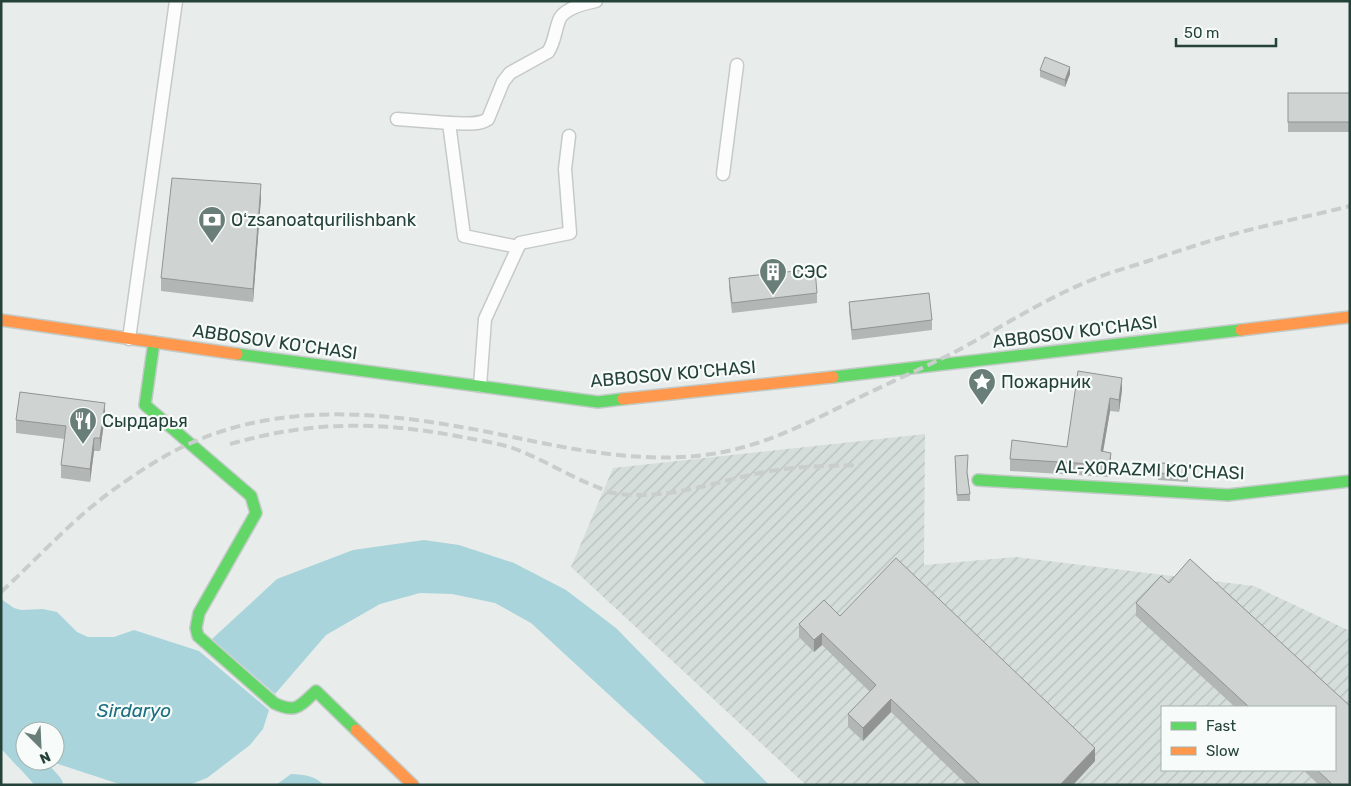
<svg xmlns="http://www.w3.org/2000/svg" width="1351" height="786" viewBox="0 0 1351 786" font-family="Rubik,sans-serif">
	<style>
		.industrial { fill: url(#industrial-furrows); fill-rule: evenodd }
		.water { fill: #a9d4db }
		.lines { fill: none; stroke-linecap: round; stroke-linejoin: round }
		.river { stroke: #a9d4db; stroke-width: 24 }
		.street-casing { stroke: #c5cac8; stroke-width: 15 }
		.fast-casing { stroke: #c3cbc8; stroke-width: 14 }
		.slow-casing { stroke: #c3cbc8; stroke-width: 14 }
		.street { stroke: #fcfcfc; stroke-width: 12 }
		.fast { stroke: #63d668; stroke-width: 11 }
		.slow { stroke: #ff974d; stroke-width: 11 }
		.rail { stroke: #c9cdcc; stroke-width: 4; stroke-dasharray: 10 5; stroke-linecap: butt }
		.wall { fill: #b2b6b5 }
		.shaded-wall { fill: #919493 }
		.building { fill: #cfd4d2; stroke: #919493 }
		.labels { text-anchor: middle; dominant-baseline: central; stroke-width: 4.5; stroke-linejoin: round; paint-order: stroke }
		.poi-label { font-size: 18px; fill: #24423a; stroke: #f7fbf9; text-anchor: start }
		.street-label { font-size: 18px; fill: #24423a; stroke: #f7fbf9 }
		.water-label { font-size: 19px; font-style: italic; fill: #1c6f80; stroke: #f7fbf9 }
	</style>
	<defs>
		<pattern id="industrial-furrows" width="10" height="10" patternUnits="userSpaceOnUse" patternTransform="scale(1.25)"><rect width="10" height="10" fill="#d6dedb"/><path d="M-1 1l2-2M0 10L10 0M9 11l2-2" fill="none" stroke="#b8c0bd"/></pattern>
	</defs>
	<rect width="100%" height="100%" fill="#e8edeb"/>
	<path class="industrial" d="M 925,434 L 924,565 L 1016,557 L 1254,586 L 1350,631 L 1350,785 L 806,785 L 571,567 L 613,468 ZM 1162,707 L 1335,707 L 1335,770 L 1162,770 Z"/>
	<g class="water">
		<path d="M 424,540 L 459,545 L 514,563 L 566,590 L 616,628 L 769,785 L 707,785 L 531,623 L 495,603 L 452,594 L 420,593 L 380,604 L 326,635 L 275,694 L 212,639 L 277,579 L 353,550 Z"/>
		<path d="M 1,599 L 14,608 L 21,610 L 43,609 L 57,612 L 77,632 L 88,637 L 114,637 L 134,630 L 199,651 L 269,710 L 263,729 L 250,745 L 207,778 L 189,785 L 126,785 L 116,783 L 49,761 L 55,761 L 55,731 L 25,731 L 25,745 C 16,738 11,729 1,722 Z"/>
		<path d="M 291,774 C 305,775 314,775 324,785 L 276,785 Z"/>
	</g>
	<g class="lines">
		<g class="river">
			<path d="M 1,731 L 25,757"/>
			<path d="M 29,761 L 51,785"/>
		</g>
		<defs>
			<g id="street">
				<path d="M 397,119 L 449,123 L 464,236 L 518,247"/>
				<path d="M 449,123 C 461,123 478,126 488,119 L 503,82 L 510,73 L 548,52 C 555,42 555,29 560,18 C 566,8 586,3 596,1"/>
				<path d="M 723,174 L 737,65"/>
				<path d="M 129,339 L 176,1"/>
				<path d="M 480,386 L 485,319 L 520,243 L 570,233 L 565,169 L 569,136"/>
			</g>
			<g id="fast">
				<path d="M 154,342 L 145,405 L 251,496 L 256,513 L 199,613 L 196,628 L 198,636 L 274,703 C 296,714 300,706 316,691 L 356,730"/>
				<path d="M 237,354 L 598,402 L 623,399"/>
				<path d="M 833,377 L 1241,330"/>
				<path d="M 978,480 L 1228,495 L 1350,481"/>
			</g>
			<g id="slow">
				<path d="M 1,320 L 237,354"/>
				<path d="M 1241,330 L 1350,317"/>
				<path d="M 623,399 L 833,377"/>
				<path d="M 356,730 L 413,785"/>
			</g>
		</defs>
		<use href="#street" class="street-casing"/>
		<use href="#fast" class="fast-casing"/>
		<use href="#slow" class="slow-casing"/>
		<use href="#street" class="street"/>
		<use href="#fast" class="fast"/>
		<use href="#slow" class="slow"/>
		<g class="rail">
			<path d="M 230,444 C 312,421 378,421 462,437 C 476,440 492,442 506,446 C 536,455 563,473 592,485 C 599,487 606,492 613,493 C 666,502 719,480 770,471 C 799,466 830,466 860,465"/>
			<path d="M 1,592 C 37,559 70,522 109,493 C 135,474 162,456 191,443 C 288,400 392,413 493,433 C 567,448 642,466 718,453 C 764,445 806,424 848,403 C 880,387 914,372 947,356 C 994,332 1040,301 1089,281 C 1107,273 1127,268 1145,262 C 1182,250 1219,237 1257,228 C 1288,220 1319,214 1350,206"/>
		</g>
	</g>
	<g class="wall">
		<path d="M 1040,70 L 1070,74 L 1065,87 L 1040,77 Z"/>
		<rect x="1288" y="93" width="62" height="39"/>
		<path d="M 261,198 L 253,302 L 161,291 L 161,278 Z"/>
		<path d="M 729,278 L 817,293 L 817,303 L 732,313 L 729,288 Z"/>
		<path d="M 849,302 L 932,320 L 932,330 L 852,340 L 849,312 Z"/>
		<path d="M 1078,371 L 1122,390 L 1119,412 L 1110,411 L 1103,452 L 1111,465 L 1109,477 L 1010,471 L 1010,459 L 1067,447 Z"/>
		<path d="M 105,416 L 100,451 L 94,451 L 90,482 L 61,478 L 61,465 L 65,439 L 16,433 L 16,420 Z"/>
		<path d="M 955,456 L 968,474 L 970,494 L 970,501 L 957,501 Z"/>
		<path d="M 1158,463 L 1188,464 L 1188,482 L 1158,480 Z"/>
		<path d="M 1190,559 L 1350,706 L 1350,785 L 1319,785 L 1303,770 L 1335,770 L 1335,707 L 1235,707 L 1136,616 L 1136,603 L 1161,576 L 1169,583 Z"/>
		<path d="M 840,616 L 1095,761 L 1073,785 L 967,785 L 891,712 L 863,741 L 848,727 L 848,714 L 870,692 L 822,645 L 814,652 L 799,637 L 799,624 Z"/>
	</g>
	<g class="shaded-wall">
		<path d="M 1070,67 L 1070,74 L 1065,87 L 1065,80 Z"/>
		<path d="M 261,184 L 261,198 L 253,302 L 253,289 Z"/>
		<path d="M 1122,378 L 1122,390 L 1119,412 L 1119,400 Z"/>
		<path d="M 1110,398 L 1110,411 L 1101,463 L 1101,451 Z"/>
		<path d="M 105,403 L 105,416 L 100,451 L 100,438 Z"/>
		<path d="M 94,438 L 94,451 L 90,482 L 90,469 Z"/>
		<path d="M 1111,453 L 1111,465 L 1109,477 L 1109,465 Z"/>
		<path d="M 822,633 L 822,645 L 814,652 L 814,640 Z"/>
		<path d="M 891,699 L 891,712 L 863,741 L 863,728 Z"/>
		<path d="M 1095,748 L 1095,761 L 1073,785 L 1060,785 Z"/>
	</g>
	<g class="building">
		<path d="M 1045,57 L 1070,67 L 1065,80 L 1040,70 Z"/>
		<rect x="1288" y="93" width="62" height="29"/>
		<path d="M 172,178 L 261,184 L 253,289 L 161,278 Z"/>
		<path d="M 815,269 L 817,293 L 732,303 L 729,278 Z"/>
		<path d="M 929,293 L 932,320 L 852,330 L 849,302 Z"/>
		<path d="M 1078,371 L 1122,378 L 1119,400 L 1110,398 L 1101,451 L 1111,453 L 1109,465 L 1010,459 L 1012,440 L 1067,447 Z"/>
		<path d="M 20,392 L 105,403 L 100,438 L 94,438 L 90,469 L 61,465 L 66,426 L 16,420 Z"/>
		<path d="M 968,455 L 967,473 L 970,494 L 957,495 L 955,456 Z"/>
		<path d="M 1158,463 L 1188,464 L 1188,475 L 1158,473 Z"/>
		<path d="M 896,558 L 1095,748 L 1060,785 L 981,785 L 891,699 L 863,728 L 848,714 L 876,685 L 822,633 L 814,640 L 799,624 L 824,600 L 840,616 Z"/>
		<path d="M 1190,559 L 1350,706 L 1350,785 L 1330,785 L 1331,783 L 1317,770 L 1335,770 L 1335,707 L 1249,707 L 1136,603 L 1161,576 L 1169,583 Z"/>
	</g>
	<defs>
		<symbol id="bank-pin" viewBox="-11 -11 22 30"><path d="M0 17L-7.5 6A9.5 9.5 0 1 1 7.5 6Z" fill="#697e78" stroke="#f7fbf9"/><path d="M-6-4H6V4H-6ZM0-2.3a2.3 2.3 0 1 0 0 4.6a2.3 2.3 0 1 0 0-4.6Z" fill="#fff"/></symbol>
		<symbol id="building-pin" viewBox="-11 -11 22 30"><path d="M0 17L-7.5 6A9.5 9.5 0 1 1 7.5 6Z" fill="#697e78" stroke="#f7fbf9"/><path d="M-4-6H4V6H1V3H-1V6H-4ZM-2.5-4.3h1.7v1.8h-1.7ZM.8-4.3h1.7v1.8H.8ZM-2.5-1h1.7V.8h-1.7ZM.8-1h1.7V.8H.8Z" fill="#fff"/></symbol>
		<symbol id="sight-pin" viewBox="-11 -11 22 30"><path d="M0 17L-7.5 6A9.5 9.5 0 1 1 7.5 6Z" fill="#697e78" stroke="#f7fbf9"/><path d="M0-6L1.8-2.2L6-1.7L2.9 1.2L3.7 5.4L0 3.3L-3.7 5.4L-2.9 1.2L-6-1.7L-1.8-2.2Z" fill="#fff"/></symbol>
		<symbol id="restaurant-pin" viewBox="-11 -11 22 30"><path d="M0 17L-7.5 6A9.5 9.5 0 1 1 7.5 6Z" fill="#697e78" stroke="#f7fbf9"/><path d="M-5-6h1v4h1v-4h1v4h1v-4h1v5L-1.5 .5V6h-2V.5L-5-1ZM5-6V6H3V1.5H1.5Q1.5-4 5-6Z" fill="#fff"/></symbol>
	</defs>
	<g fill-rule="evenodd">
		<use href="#bank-pin" x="196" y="204" width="32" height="43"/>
		<use href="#building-pin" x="757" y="256" width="32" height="43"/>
		<use href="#sight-pin" x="966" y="366" width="32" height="43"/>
		<use href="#restaurant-pin" x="67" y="405" width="32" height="43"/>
	</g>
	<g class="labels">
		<g class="poi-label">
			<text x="231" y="220">Oʻzsanoatqurilishbank</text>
			<text x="792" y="272">СЭС</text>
			<text x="1001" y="382">Пожарник</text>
			<text x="102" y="421">Сырдарья</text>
		</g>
		<g class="street-label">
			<text transform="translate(1075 332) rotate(-7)">ABBOSOV KO'CHASI</text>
			<text transform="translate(275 342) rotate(8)">ABBOSOV KO'CHASI</text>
			<text transform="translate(673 374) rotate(-5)">ABBOSOV KO'CHASI</text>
			<text transform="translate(1150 470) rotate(2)">AL-XORAZMI KO'CHASI</text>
		</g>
		<g class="water-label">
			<text x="134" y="710">Sirdaryo</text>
		</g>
	</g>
	<rect width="1351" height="786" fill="none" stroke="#24423a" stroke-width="5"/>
	<rect x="1161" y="706" width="175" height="65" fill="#f7fbf9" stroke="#a3b1ad"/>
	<rect x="1171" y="722" width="25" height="8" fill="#63d668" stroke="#a3b1ad"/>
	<text x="1206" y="731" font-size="15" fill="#24423a">Fast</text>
	<rect x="1171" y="747" width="25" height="8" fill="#ff974d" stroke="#a3b1ad"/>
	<text x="1206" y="756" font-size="15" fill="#24423a">Slow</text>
	<g transform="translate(40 746) rotate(156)"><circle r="24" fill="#f7fbf9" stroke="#a3b1ad"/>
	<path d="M0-4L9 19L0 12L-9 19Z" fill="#697e78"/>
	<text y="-8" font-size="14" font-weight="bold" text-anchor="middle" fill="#24423a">N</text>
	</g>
	<path d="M1176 38v8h100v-8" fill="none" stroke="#24423a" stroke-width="2.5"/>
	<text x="1184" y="38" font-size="15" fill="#24423a" stroke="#f7fbf9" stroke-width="4" paint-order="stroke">50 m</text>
</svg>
